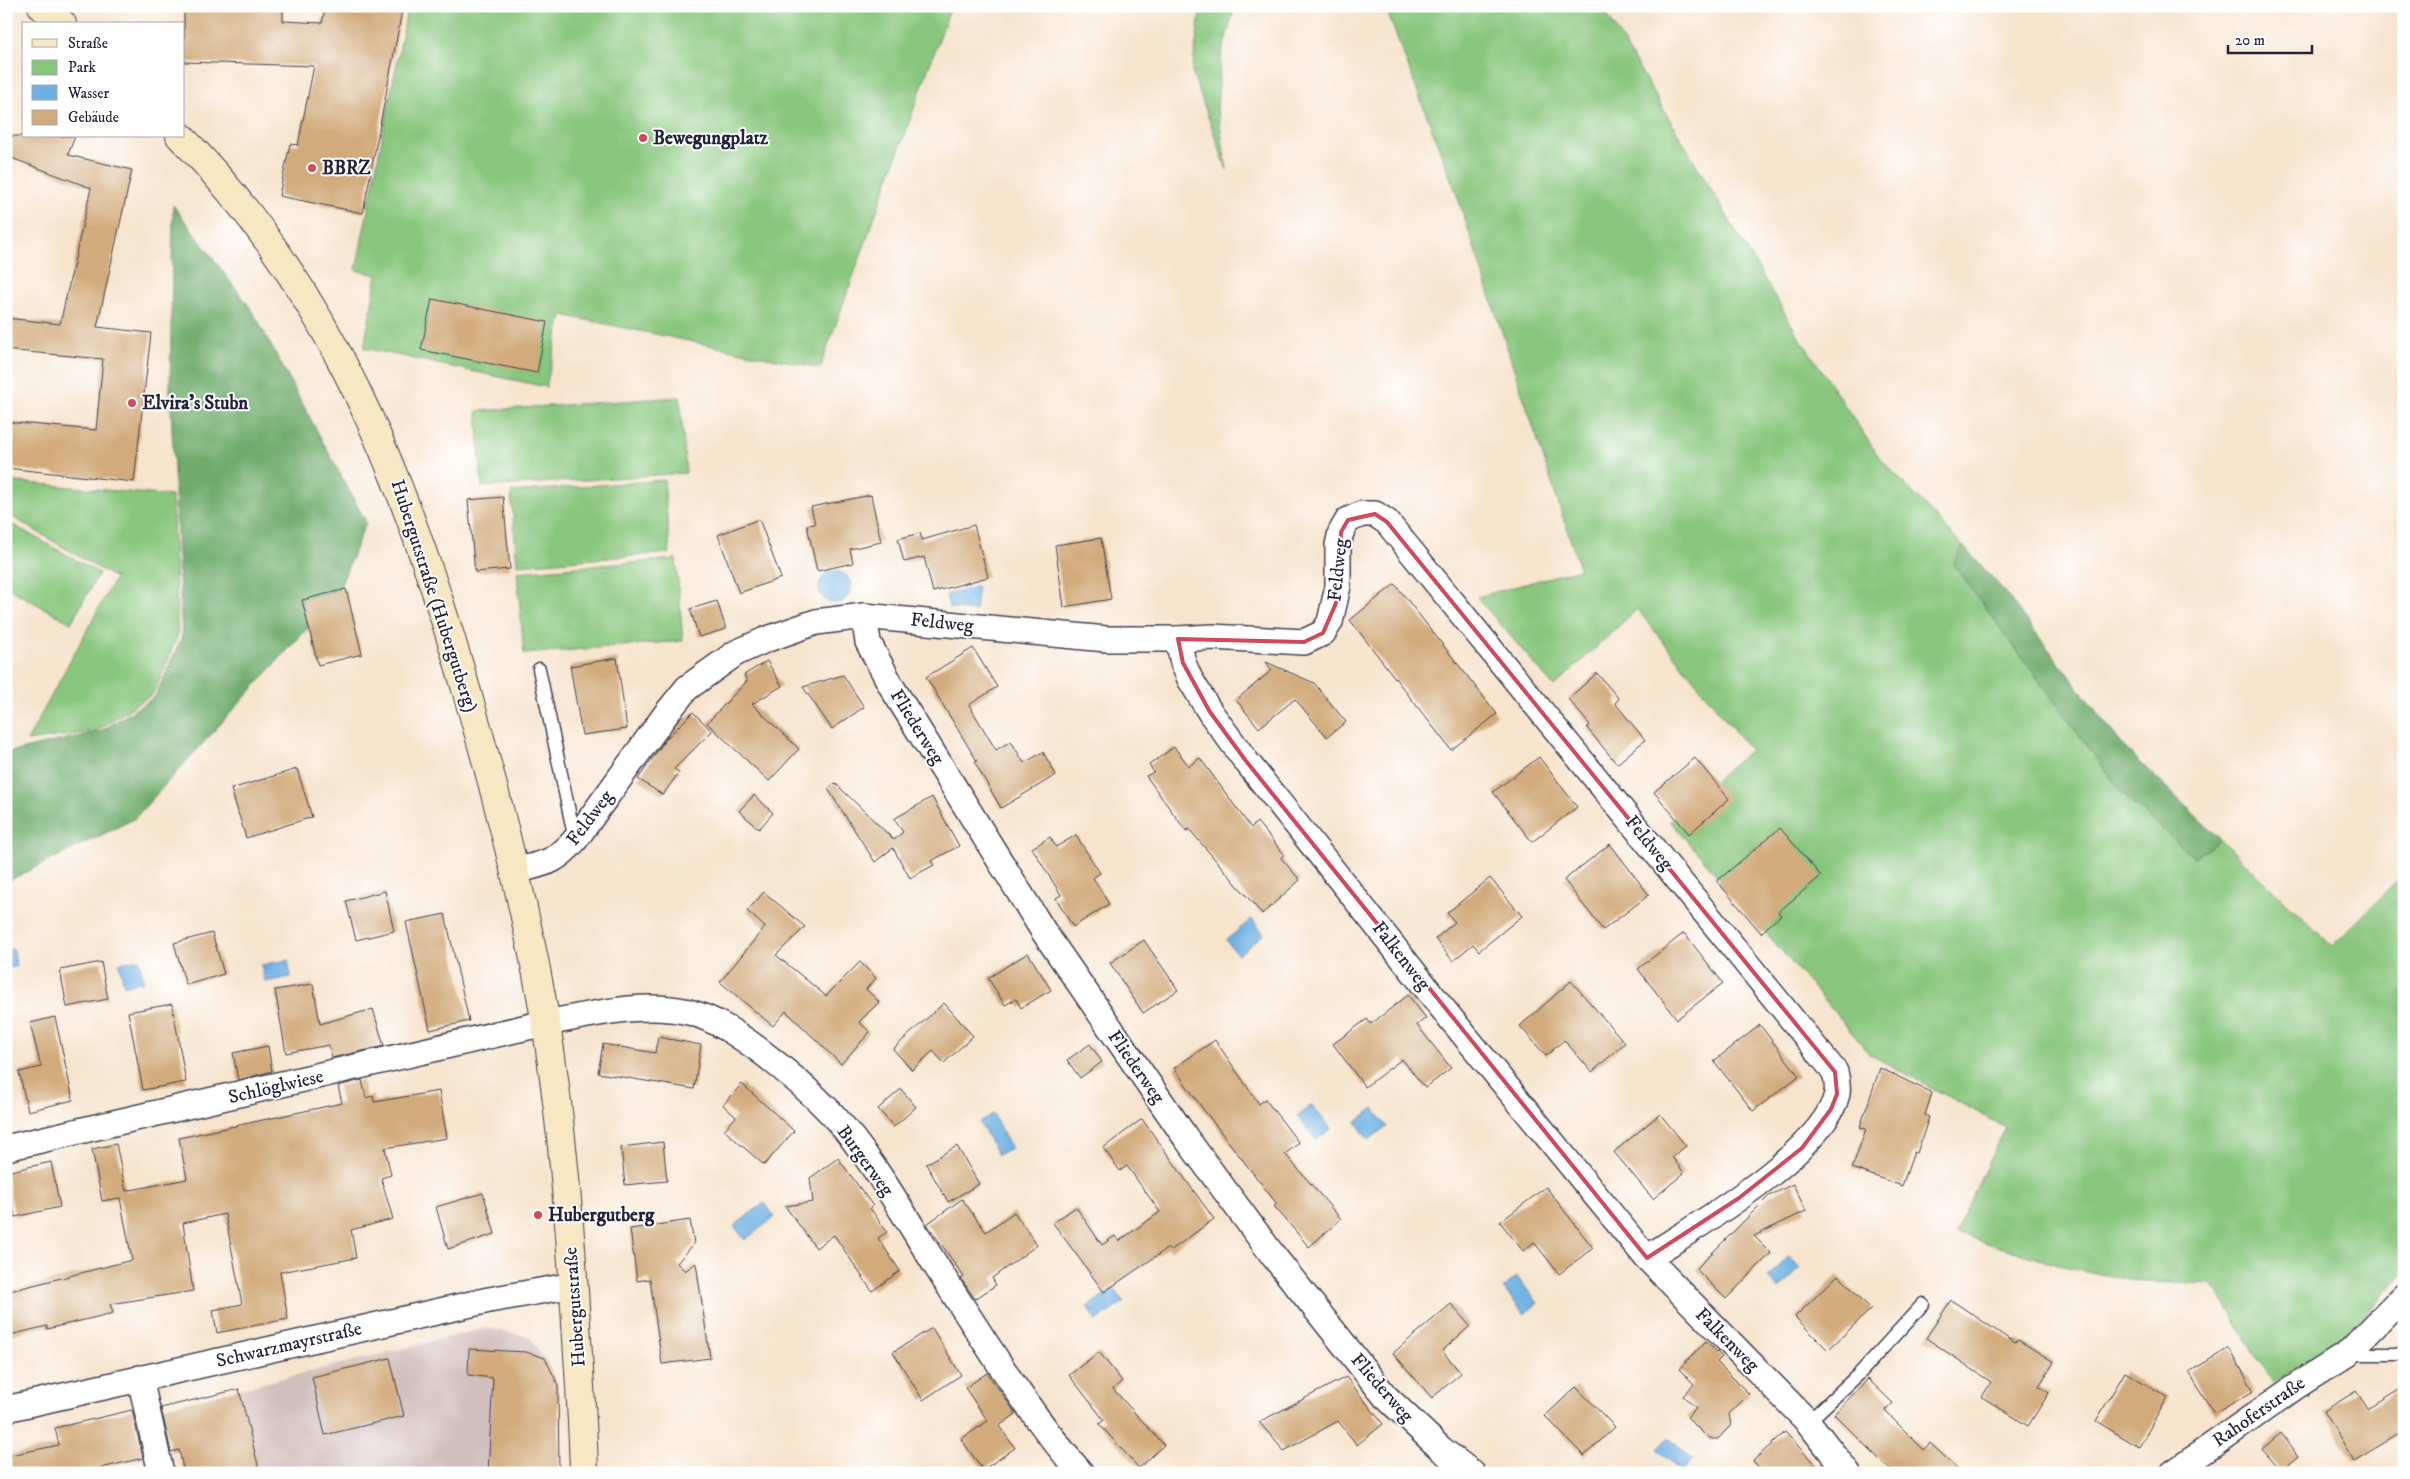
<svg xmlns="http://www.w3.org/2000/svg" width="2410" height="1479" viewBox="0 0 2410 1479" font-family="'IM FELL DW Pica',serif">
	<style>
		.industrial { fill: #d1bfbd }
		.green { fill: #88c67d; stroke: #55745c }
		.forest { fill: #6eab6c; stroke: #486654 }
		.water { fill: #6db0e2; stroke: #48698e }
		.building { fill: #d1ab7b }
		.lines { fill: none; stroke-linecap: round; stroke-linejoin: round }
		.lane-casing { stroke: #423f51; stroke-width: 15 }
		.street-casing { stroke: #423f51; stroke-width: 28 }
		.secondary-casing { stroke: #423f51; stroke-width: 30 }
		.lane { stroke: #fff; stroke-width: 12 }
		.street { stroke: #fff; stroke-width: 25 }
		.secondary { stroke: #f7e8c3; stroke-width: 28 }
		.marked { fill: none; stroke: #d1495b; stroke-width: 4; stroke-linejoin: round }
		.poi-dot { fill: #d1495b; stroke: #fff; stroke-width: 2 }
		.labels { text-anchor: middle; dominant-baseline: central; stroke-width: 4; stroke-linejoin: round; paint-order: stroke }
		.poi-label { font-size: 19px; font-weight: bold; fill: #22223b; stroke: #fff; text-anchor: start }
		.street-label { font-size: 19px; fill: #22223b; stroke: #fff }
	</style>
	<rect width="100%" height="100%" fill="#fff"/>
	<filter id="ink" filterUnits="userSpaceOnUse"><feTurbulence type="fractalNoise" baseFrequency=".02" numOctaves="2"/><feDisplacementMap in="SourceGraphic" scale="10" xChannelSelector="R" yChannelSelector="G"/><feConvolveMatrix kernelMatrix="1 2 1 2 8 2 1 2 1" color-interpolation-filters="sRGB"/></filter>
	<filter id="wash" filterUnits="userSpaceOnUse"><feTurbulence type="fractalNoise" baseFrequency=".0096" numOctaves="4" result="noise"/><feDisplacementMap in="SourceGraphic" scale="20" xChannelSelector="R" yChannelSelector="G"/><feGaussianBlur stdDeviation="1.12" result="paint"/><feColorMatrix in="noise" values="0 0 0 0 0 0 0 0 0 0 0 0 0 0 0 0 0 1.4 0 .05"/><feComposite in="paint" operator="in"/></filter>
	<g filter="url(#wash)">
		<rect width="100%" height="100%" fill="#f6e4cd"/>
		<path class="industrial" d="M 485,1328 L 530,1337 L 558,1385 L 559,1473 L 184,1473 L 168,1407 Z"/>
		<g class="green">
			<path d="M 408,6 L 951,6 L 820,368 L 562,315 L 546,387 L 364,348 L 377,275 L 356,270 Z"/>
			<path d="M 1201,6 L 1235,6 L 1221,56 L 1217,108 L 1227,170 L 1192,72 Z"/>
			<path d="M 1385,6 L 1602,6 L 1796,332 L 1879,457 L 1963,546 L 1953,564 L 2194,858 L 2220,839 L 2332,946 L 2404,874 L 2404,1272 L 2351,1331 L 2273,1383 L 2212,1284 L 2129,1280 L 2058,1265 L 1955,1233 L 2005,1127 L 1871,1055 L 1670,821 L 1750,750 L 1637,609 L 1554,687 L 1477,597 L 1580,569 L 1457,195 Z"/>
			<path d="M 680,397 L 686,473 L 482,487 L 477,411 Z"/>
			<path d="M 664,480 L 670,553 L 517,565 L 511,492 Z"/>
			<path d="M 6,481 L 172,496 L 178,635 L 154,693 L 96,731 L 27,741 L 115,578 L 6,513 Z"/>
			<path d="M 6,521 L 99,573 L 71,623 L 6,587 Z"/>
			<path d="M 676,559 L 683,641 L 524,654 L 517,572 Z"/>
		</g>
		<g class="forest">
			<path d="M 173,205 L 252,310 L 366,522 L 336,597 L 134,819 L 6,882 L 6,753 L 101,731 L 155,697 L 182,637 L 170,388 Z"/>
			<path d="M 1963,546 L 1999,585 L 2124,747 L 2220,839 L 2194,858 L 2122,793 L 1953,564 Z"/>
		</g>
		<g class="water">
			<circle cx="835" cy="587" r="16"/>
			<path d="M 978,586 L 975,611 L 949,608 L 946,595 Z"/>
			<path d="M 1252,919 L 1264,934 L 1238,955 L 1226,940 Z"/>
			<path d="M 14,949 L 16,967 L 6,968 L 6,950 Z"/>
			<path d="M 139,959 L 144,981 L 124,986 L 119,963 Z"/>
			<path d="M 288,960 L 291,977 L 265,982 L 261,965 Z"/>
			<path d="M 1312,1105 L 1331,1129 L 1316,1140 L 1297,1116 Z"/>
			<path d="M 1374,1108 L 1387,1127 L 1368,1140 L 1356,1122 Z"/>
			<path d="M 993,1114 L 1011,1148 L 998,1155 L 979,1122 Z"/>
			<path d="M 764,1203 L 775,1217 L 745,1240 L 734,1226 Z"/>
			<path d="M 1789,1256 L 1800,1268 L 1779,1289 L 1768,1278 Z"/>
			<path d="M 1517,1277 L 1538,1303 L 1524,1314 L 1503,1288 Z"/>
			<path d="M 1114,1288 L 1124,1302 L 1096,1321 L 1087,1307 Z"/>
			<path d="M 1669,1437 L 1693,1460 L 1681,1472 L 1657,1449 Z"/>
		</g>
		<g id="blocks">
			<g class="building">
				<path d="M 184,6 L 283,6 L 283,21 L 322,23 L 326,6 L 403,6 L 363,213 L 279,196 L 290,144 L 298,145 L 314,66 L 184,62 Z"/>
				<path d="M 6,136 L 75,136 L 68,155 L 132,170 L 97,327 L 151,333 L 134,482 L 6,468 L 6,422 L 96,430 L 103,359 L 6,350 L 6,318 L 60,324 L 91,188 L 6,156 Z"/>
				<path d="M 432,299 L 547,322 L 537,373 L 421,350 Z"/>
				<path d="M 871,495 L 881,542 L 850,549 L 853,563 L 817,571 L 807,525 L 815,524 L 811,507 Z"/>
				<path d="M 503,497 L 510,569 L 475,572 L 468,500 Z"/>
				<path d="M 759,519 L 781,578 L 739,593 L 718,535 Z"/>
				<path d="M 974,525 L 988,577 L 933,592 L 924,557 L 904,562 L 898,539 L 920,533 L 922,540 Z"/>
				<path d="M 1101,538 L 1111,599 L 1064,607 L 1055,545 Z"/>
				<path d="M 1395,584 L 1497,714 L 1451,750 L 1350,620 Z"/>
				<path d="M 346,589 L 362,654 L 318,665 L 302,600 Z"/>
				<path d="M 717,601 L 726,629 L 699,637 L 690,609 Z"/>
				<path d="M 973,648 L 997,687 L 969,705 L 996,750 L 1011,741 L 1024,763 L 1043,752 L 1056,775 L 1001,808 L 975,763 L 977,761 L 926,677 Z"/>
				<path d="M 617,658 L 627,729 L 582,735 L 570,666 Z"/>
				<path d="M 767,661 L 782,686 L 752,704 L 799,749 L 769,781 L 707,723 L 747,681 L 744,675 Z"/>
				<path d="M 1266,662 L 1314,683 L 1346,722 L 1327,737 L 1295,699 L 1259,728 L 1236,700 L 1272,670 Z"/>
				<path d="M 1597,673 L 1619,699 L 1615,703 L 1645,740 L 1617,764 L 1587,728 L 1590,725 L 1568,699 Z"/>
				<path d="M 843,675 L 864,707 L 832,729 L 803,687 Z"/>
				<path d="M 693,712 L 712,731 L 674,769 L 679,772 L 663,795 L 638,779 L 666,739 Z"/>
				<path d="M 1174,747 L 1189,766 L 1200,758 L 1251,828 L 1257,822 L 1284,854 L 1281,858 L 1300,880 L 1262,914 L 1189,829 L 1186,831 L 1146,776 L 1154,772 L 1149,765 Z"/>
				<path d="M 1539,757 L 1577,807 L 1532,842 L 1493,792 Z"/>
				<path d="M 1695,758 L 1729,799 L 1689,834 L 1654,792 Z"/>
				<path d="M 297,769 L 312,817 L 246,838 L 231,789 Z"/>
				<path d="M 835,783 L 894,840 L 903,832 L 894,819 L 932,797 L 959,846 L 931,861 L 934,865 L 910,878 L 893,848 L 875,862 L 828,789 Z"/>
				<path d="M 754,795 L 773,813 L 759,829 L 739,811 Z"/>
				<path d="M 1780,828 L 1821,876 L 1778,912 L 1781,915 L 1761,933 L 1717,881 Z"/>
				<path d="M 1076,835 L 1100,873 L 1093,878 L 1109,904 L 1073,927 L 1056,898 L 1061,895 L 1032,848 L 1050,837 L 1056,847 Z"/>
				<path d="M 1610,844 L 1649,895 L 1603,930 L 1564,880 Z"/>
				<path d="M 1490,878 L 1522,916 L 1479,951 L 1473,944 L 1453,961 L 1435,939 L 1455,922 L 1447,913 Z"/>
				<path d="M 385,891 L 394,931 L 356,940 L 346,901 Z"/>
				<path d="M 764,892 L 805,927 L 776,955 L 826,996 L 860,962 L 876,978 L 866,989 L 879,1002 L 859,1022 L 870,1032 L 841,1064 L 786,1011 L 773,1026 L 720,982 L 765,927 L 747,911 Z"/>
				<path d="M 445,914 L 469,1021 L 430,1030 L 406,922 Z"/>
				<path d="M 212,933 L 224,974 L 186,985 L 174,943 Z"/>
				<path d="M 1684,933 L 1723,983 L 1677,1019 L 1638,969 Z"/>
				<path d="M 1144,940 L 1178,990 L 1143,1013 L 1110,963 Z"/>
				<path d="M 1028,953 L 1051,990 L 1021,1008 L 1016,999 L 1005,1005 L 988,978 Z"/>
				<path d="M 101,962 L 108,999 L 67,1007 L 60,970 Z"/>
				<path d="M 1571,981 L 1625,1043 L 1592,1072 L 1564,1040 L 1546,1056 L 1520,1026 Z"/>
				<path d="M 313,984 L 320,1024 L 373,1009 L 384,1046 L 332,1058 L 329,1045 L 286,1053 L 275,990 Z"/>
				<path d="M 1408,995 L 1426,1018 L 1417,1025 L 1451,1068 L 1425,1088 L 1402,1059 L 1365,1087 L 1333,1044 L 1367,1019 L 1371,1024 Z"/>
				<path d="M 944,1003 L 973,1036 L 944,1063 L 933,1051 L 912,1070 L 893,1049 Z"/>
				<path d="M 172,1004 L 186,1082 L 143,1090 L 128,1012 Z"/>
				<path d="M 55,1017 L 73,1100 L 28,1111 L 19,1072 L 41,1067 L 30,1023 Z"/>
				<path d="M 1760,1025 L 1799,1076 L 1753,1111 L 1714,1061 Z"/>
				<path d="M 658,1037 L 701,1045 L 694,1089 L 598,1073 L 603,1044 L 655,1053 Z"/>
				<path d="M 1215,1040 L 1259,1104 L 1265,1099 L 1299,1143 L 1285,1154 L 1341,1219 L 1309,1247 L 1274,1206 L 1277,1204 L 1203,1109 L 1174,1068 Z"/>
				<path d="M 1090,1044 L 1102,1062 L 1080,1078 L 1067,1060 Z"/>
				<path d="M 268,1046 L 272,1071 L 238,1080 L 233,1053 Z"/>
				<path d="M 1880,1068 L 1932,1093 L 1925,1115 L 1929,1117 L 1917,1153 L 1914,1152 L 1902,1186 L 1852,1168 L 1866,1129 L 1860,1127 Z"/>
				<path d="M 362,1080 L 366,1098 L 373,1096 L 374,1102 L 439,1091 L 447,1138 L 385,1148 L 391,1175 L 381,1178 L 393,1219 L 351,1230 L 356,1258 L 280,1272 L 288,1319 L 217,1333 L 213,1310 L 242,1304 L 225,1214 L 183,1223 L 193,1291 L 110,1304 L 113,1313 L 47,1329 L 47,1326 L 6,1336 L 6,1292 L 132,1260 L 120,1198 L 102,1201 L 92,1149 L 116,1144 L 126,1191 L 187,1179 L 179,1138 L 342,1103 L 338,1086 Z"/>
				<path d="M 742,1084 L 794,1131 L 764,1165 L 724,1130 L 736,1117 L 723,1105 Z"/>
				<path d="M 901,1089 L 916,1107 L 894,1127 L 878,1109 Z"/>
				<path d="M 1660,1114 L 1686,1146 L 1672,1157 L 1684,1173 L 1653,1199 L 1614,1152 Z"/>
				<path d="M 1142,1119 L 1214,1219 L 1170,1251 L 1168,1248 L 1104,1292 L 1053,1223 L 1076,1207 L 1102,1245 L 1115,1236 L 1119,1241 L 1160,1212 L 1127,1166 L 1120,1171 L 1103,1148 Z"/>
				<path d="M 663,1142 L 667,1181 L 625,1185 L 621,1147 Z"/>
				<path d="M 957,1146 L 979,1184 L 948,1202 L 926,1164 Z"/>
				<path d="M 838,1158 L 873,1206 L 870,1208 L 887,1232 L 878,1238 L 900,1271 L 872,1291 L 834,1235 L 816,1248 L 785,1206 L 813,1202 L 810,1178 Z"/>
				<path d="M 51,1162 L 60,1207 L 15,1217 L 6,1172 Z"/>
				<path d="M 1793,1184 L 1806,1211 L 1754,1236 L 1771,1253 L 1726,1299 L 1696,1269 L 1769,1196 Z"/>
				<path d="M 1546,1187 L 1593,1248 L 1559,1274 L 1534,1242 L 1523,1251 L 1500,1222 Z"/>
				<path d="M 483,1193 L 495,1234 L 448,1249 L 436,1207 Z"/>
				<path d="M 962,1199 L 986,1232 L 1014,1212 L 1037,1245 L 992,1278 L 996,1285 L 975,1299 L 961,1279 L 964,1277 L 927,1224 Z"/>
				<path d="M 690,1220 L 694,1244 L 677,1263 L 685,1271 L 696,1263 L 710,1358 L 662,1364 L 650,1279 L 637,1281 L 630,1229 Z"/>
				<path d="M 1838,1275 L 1871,1309 L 1828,1350 L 1795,1317 Z"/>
				<path d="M 1951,1300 L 2015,1343 L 2018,1340 L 2054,1362 L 2039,1386 L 2049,1393 L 2028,1426 L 1982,1397 L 1991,1382 L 1926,1338 Z"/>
				<path d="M 1451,1304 L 1470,1326 L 1442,1351 L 1461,1373 L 1432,1398 L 1393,1353 Z"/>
				<path d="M 932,1328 L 961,1375 L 923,1400 L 893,1352 Z"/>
				<path d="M 1706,1341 L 1722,1357 L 1717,1362 L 1749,1394 L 1729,1414 L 1731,1425 L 1718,1439 L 1709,1439 L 1687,1417 L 1696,1408 L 1683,1396 L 1694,1384 L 1679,1369 Z"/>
				<path d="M 2229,1348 L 2254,1391 L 2214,1414 L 2189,1372 Z"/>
				<path d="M 469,1349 L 526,1352 L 545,1358 L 558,1385 L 559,1473 L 488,1473 L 493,1378 L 468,1375 Z"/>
				<path d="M 1099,1352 L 1122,1381 L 1113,1389 L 1164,1445 L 1139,1468 L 1099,1424 L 1104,1420 L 1069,1375 Z"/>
				<path d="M 390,1358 L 404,1416 L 325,1435 L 312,1377 Z"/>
				<path d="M 2125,1372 L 2168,1397 L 2139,1447 L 2096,1421 Z"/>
				<path d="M 987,1373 L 1016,1414 L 999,1426 L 1015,1448 L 983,1470 L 961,1439 L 988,1421 L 965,1388 Z"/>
				<path d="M 1346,1377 L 1383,1424 L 1357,1445 L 1338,1421 L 1284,1451 L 1259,1422 Z"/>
				<path d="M 1868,1379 L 1893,1403 L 1885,1411 L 1924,1450 L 1930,1443 L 1962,1473 L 1893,1473 L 1834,1414 Z"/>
				<path d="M 1576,1387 L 1615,1427 L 1584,1456 L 1545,1416 Z"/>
				<path d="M 2404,1387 L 2404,1431 L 2354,1461 L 2324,1411 L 2356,1391 L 2368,1409 Z"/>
				<path d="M 239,1389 L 260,1473 L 184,1473 L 179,1450 L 171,1452 L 161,1408 Z"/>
				<path d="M 132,1410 L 143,1458 L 80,1473 L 6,1473 L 6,1456 L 59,1445 L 55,1428 Z"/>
				<path d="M 1785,1432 L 1823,1473 L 1764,1473 L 1753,1461 Z"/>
				<path d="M 2281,1433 L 2299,1456 L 2281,1471 L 2262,1449 Z"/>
			</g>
		</g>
	</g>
	<g filter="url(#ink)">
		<use href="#blocks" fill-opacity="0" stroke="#423f51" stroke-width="1"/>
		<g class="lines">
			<defs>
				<g id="lane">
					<path d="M 539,669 L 575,840"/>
					<path d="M 2349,1354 L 2404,1354"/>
					<path d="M 1808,1422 L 1860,1373 L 1923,1304"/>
				</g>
				<g id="street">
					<path d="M 864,616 L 868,642 L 893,689 L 1044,932 L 1186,1138 L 1272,1254 L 1385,1396 L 1441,1449 L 1472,1473"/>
					<path d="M 1178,639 L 1183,663 L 1190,679 L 1210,712 L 1246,761 L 1447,1014 L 1647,1258 L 1808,1422 L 1848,1473"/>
					<path d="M 514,871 C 545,863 554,864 575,840 L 666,714 L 687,688 L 736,653 L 765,640 L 816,622 L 864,616 L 1106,639 L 1178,639 L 1211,637 L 1304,642 L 1323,633 L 1330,622 L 1338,586 L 1338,545 L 1341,532 L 1348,520 L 1362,514 L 1375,514 L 1387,522 L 1835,1072 C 1837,1079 1838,1086 1837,1094 C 1824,1152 1696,1226 1647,1258"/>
					<path d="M 6,1148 L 545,1023 C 592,1015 641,1001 689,1012 C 715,1019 737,1034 759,1050 C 784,1069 809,1090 831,1113 C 875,1161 909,1224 945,1280 C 988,1346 1029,1414 1081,1473"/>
					<path d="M 140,1378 L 161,1473"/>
					<path d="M 6,1409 L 489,1300 L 574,1285"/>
					<path d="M 2173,1473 L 2295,1387 L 2347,1354 L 2404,1296"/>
				</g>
				<g id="secondary">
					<path d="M 42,6 L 62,24"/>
					<path d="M 180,136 C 332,289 407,486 466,689 C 498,799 527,911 546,1024 C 562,1122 570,1223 576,1323 C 579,1373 583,1423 584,1473"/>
				</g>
			</defs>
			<use href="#lane" class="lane-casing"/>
			<use href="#street" class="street-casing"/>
			<use href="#secondary" class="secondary-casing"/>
			<use href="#lane" class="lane"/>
			<use href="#street" class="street"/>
			<use href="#secondary" class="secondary"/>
		</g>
	</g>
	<path class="marked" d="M 1375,514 L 1387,522 L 1835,1072 L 1837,1094 L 1831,1109 L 1802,1148 L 1739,1198 L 1647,1258 L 1246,761 L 1210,712 L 1183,663 L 1178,639 L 1304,642 L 1323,633 L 1336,603 L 1341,532 L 1348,520 Z"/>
	<g class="poi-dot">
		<circle cx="643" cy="138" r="5"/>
		<circle cx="312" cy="168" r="5"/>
		<circle cx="132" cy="403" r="5"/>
		<circle cx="538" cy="1215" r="5"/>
	</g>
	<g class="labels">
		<g class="poi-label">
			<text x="653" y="138">Bewegungplatz</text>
			<text x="322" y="168">BBRZ</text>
			<text x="142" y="403">Elvira's Stubn</text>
			<text x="548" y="1215">Hubergutberg</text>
		</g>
		<g class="street-label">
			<text transform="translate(1338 570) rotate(-84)">Feldweg</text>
			<text transform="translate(434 596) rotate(72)">Hubergutstraße (Hubergutberg)</text>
			<text transform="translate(942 623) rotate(6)">Feldweg</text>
			<text transform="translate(917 727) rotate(58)">Fliederweg</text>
			<text transform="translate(590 818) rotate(-53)">Feldweg</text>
			<text transform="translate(1649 843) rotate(51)">Feldweg</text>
			<text transform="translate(1401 956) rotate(52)">Falkenweg</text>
			<text transform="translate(1136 1067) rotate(55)">Fliederweg</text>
			<text transform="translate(276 1087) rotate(-13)">Schlöglwiese</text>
			<text transform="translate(865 1161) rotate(54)">Burgerweg</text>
			<text transform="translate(575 1307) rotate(-94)">Hubergutstraße</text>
			<text transform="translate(1727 1340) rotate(45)">Falkenweg</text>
			<text transform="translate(289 1345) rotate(-13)">Schwarzmayrstraße</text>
			<text transform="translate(1382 1388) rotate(49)">Fliederweg</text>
			<text transform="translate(2259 1412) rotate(-35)">Rahoferstraße</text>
		</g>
	</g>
	<rect width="2410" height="1479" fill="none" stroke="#fff" stroke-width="25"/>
	<rect x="22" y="22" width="162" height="115" fill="#ffffff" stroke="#a7a7b1"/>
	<rect x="32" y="39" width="25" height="8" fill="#f7e8c3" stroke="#a7a7b1"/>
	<text x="68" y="48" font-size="15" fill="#22223b">Straße</text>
	<rect x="32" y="60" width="25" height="15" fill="#88c67d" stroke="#a7a7b1"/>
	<text x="68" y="72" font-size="15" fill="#22223b">Park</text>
	<rect x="32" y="85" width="25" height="15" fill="#6db0e2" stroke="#a7a7b1"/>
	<text x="68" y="98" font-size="15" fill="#22223b">Wasser</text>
	<rect x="32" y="110" width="25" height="15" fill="#d1ab7b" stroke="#a7a7b1"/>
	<text x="68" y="122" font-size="15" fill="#22223b">Gebäude</text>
	<path d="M2228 45v8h84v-8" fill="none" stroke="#22223b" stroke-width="2.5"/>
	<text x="2235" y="45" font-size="15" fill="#22223b" stroke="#ffffff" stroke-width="4" paint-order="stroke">20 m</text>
</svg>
